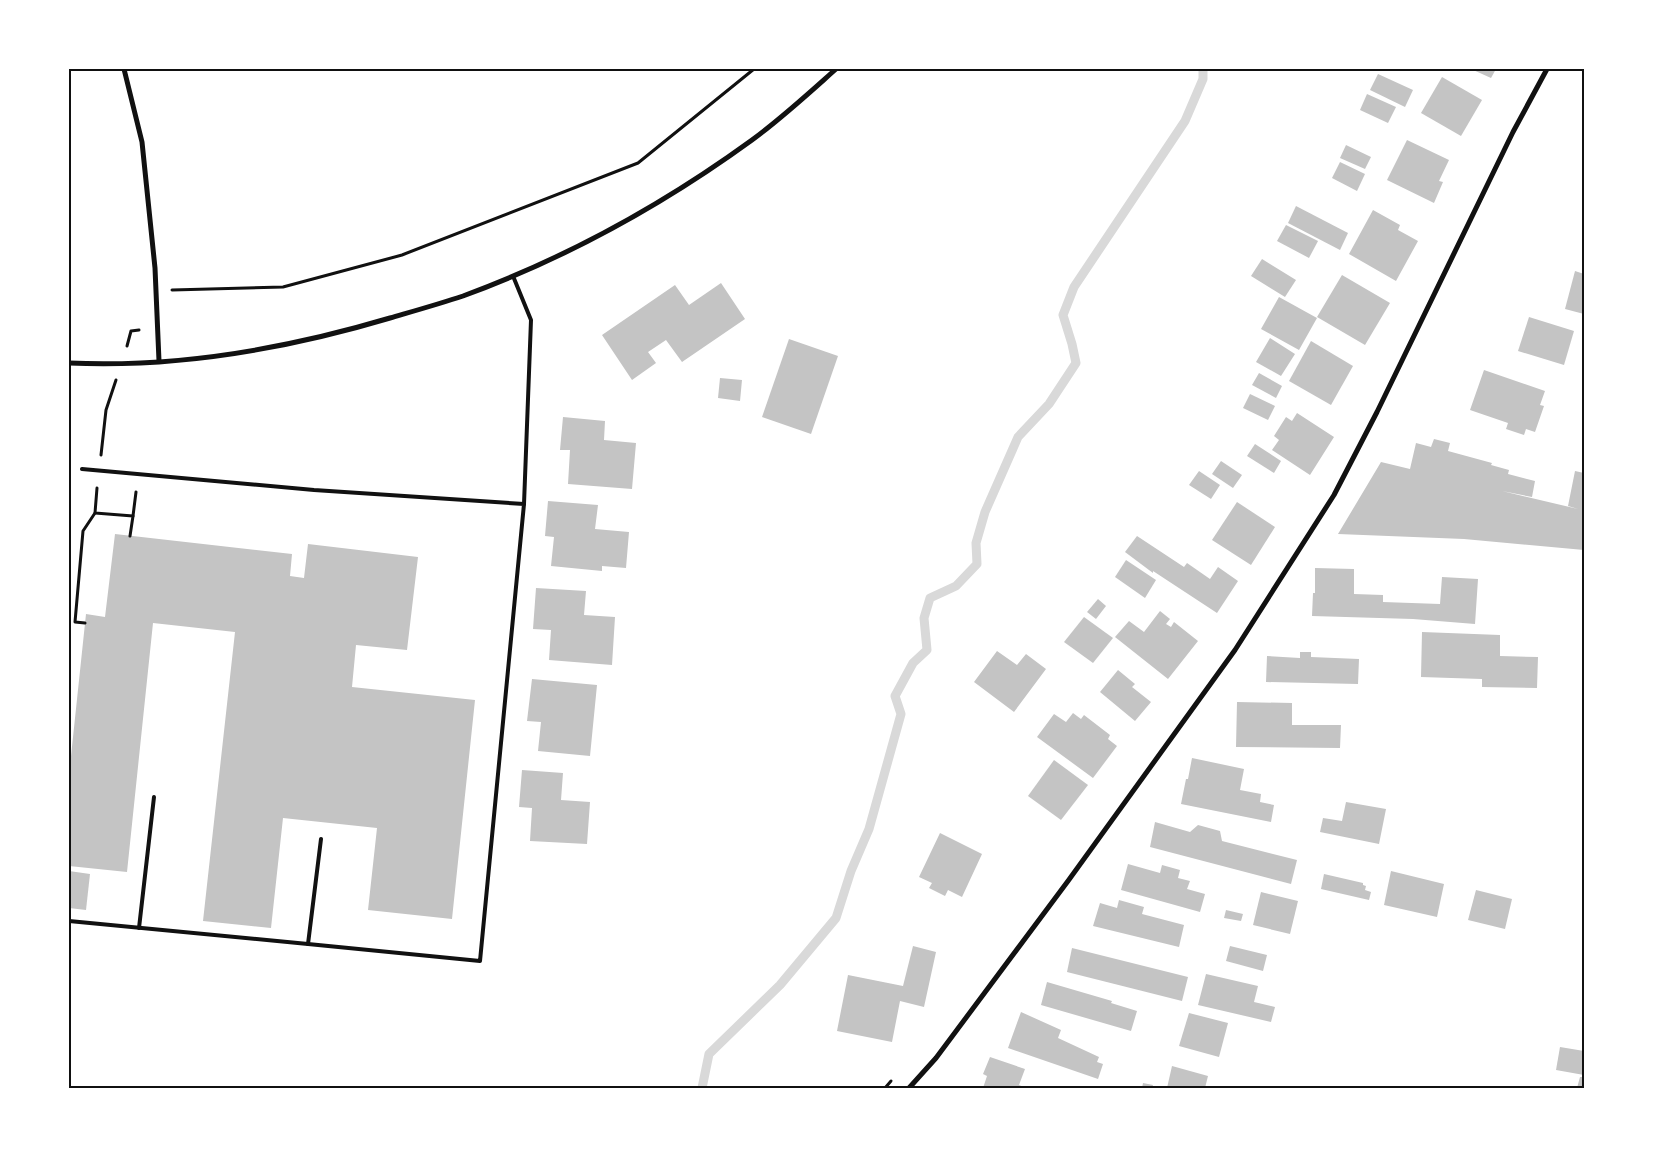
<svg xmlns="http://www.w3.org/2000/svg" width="1653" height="1157" viewBox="0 0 1653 1157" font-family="'Space Grotesk',sans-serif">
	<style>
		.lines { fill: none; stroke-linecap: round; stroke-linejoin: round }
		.stream { stroke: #d9d9d9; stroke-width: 9 }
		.building { fill: #c4c4c4 }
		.path { stroke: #111; stroke-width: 3 }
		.service { stroke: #111; stroke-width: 4 }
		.minor { stroke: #111; stroke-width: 5 }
		.neatline { fill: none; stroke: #111; stroke-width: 2 }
	</style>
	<rect width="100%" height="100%" fill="#fff"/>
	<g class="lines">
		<path class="stream" d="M 702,1088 L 709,1054 L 780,985 L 836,918 L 851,871 L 869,829 L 901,714 L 895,696 L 913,663 L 927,650 L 924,618 L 930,598 L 956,586 L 977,564 L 976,543 L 985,512 L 1018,437 L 1049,404 L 1076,363 L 1072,344 L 1063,315 L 1074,287 L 1185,121 L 1203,79 L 1203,69"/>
	</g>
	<g class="building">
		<path d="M 1471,69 L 1496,69 L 1491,78 Z"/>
		<path d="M 1378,74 L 1413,90 L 1405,107 L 1370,90 Z"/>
		<path d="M 1442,77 L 1482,100 L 1461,136 L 1421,113 Z"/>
		<path d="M 1367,94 L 1396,107 L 1388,123 L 1360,110 Z"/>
		<path d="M 1407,140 L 1449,160 L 1439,181 L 1443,182 L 1434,203 L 1387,180 Z"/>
		<path d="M 1346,145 L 1371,157 L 1365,169 L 1340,158 Z"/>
		<path d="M 1340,162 L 1365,174 L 1357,191 L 1332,178 Z"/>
		<path d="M 1296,206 L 1348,233 L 1340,250 L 1288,223 Z"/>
		<path d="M 1373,210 L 1400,225 L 1398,230 L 1418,241 L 1396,281 L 1349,254 Z"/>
		<path d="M 1286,225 L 1318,241 L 1309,258 L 1277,241 Z"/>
		<path d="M 1262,259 L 1296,280 L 1285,297 L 1251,276 Z"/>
		<path d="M 1575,271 L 1584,274 L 1584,314 L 1565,309 Z"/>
		<path d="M 1342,275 L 1390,303 L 1365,345 L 1317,317 Z"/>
		<path d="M 721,283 L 745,319 L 682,362 L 666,340 L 648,352 L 656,363 L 632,380 L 602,335 L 675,285 L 689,305 Z"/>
		<path d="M 1279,297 L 1317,318 L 1299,350 L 1261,329 Z"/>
		<path d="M 1529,317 L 1574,331 L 1564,365 L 1518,351 Z"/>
		<path d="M 1270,338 L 1295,354 L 1281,376 L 1256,362 Z"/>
		<path d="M 789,339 L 838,356 L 811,434 L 762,417 Z"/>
		<path d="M 1311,341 L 1353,366 L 1331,405 L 1289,381 Z"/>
		<path d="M 1484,370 L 1545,391 L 1540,405 L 1544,406 L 1535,432 L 1526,429 L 1524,435 L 1506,429 L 1508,423 L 1470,410 Z"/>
		<path d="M 1259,373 L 1282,386 L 1276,398 L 1252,385 Z"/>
		<path d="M 720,378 L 742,380 L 740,401 L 718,398 Z"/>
		<path d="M 1250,394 L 1275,406 L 1268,420 L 1243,408 Z"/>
		<path d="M 1297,413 L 1334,437 L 1310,475 L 1272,450 L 1279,440 L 1274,436 L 1286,417 L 1292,421 Z"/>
		<path d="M 563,417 L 605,421 L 604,440 L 636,443 L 632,489 L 568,484 L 570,450 L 560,450 Z"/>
		<path d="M 1434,439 L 1450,443 L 1448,451 L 1492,463 L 1491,465 L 1509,470 L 1508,474 L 1535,481 L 1532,497 L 1502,491 L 1578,509 L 1568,506 L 1575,471 L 1584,473 L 1584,550 L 1464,539 L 1338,534 L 1381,462 L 1410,469 L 1416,443 L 1431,447 Z"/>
		<path d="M 1255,444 L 1281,461 L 1274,473 L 1247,456 Z"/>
		<path d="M 1221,461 L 1242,475 L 1233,488 L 1212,474 Z"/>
		<path d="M 1199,471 L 1220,485 L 1211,499 L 1189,485 Z"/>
		<path d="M 548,501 L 598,505 L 595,529 L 629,532 L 626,568 L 602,566 L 602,571 L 551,566 L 554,537 L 545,536 Z"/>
		<path d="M 1237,502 L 1275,527 L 1251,565 L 1212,540 Z"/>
		<path d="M 115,534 L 292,554 L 290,576 L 304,578 L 308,544 L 418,557 L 407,650 L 356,645 L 352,687 L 475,700 L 452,919 L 368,910 L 377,828 L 283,818 L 271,928 L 203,921 L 235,632 L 153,623 L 127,872 L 69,866 L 69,775 L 86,614 L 105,617 Z"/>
		<path d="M 1137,536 L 1184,567 L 1187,563 L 1210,579 L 1218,567 L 1238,581 L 1217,613 L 1153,571 L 1153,573 L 1125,552 Z"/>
		<path d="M 1126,560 L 1156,580 L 1145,598 L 1115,577 Z"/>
		<path d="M 1315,568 L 1354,569 L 1354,594 L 1383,595 L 1383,602 L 1440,604 L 1442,577 L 1478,579 L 1475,624 L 1413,619 L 1312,616 L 1313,593 L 1315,593 Z"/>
		<path d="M 536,588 L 586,591 L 584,615 L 615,617 L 612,665 L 549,660 L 551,630 L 533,629 Z"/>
		<path d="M 1098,599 L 1106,606 L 1096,619 L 1087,612 Z"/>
		<path d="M 1160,611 L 1170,619 L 1166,624 L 1171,627 L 1174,622 L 1198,641 L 1168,679 L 1115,637 L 1129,621 L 1144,632 Z"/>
		<path d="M 1084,617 L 1113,638 L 1093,663 L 1064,642 Z"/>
		<path d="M 1422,632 L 1500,635 L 1500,656 L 1538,657 L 1537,688 L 1482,687 L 1482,679 L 1421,677 Z"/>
		<path d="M 997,651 L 1017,665 L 1026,654 L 1046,669 L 1014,712 L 974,682 Z"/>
		<path d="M 1300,652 L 1311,652 L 1311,657 L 1359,659 L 1358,684 L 1266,682 L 1267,656 L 1300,658 Z"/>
		<path d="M 1118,670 L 1135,684 L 1132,687 L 1151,702 L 1135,721 L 1100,692 Z"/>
		<path d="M 532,679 L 597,685 L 590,756 L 538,751 L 541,722 L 527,721 Z"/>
		<path d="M 1237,702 L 1292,703 L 1292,725 L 1341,725 L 1340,748 L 1236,747 Z"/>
		<path d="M 1073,713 L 1081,719 L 1084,715 L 1110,735 L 1108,739 L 1117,746 L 1093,778 L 1037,737 L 1054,714 L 1066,722 Z"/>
		<path d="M 1192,758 L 1244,769 L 1240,790 L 1261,794 L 1260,802 L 1274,805 L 1271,822 L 1181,804 L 1186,779 L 1188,779 Z"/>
		<path d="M 1054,760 L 1088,785 L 1061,820 L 1028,796 Z"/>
		<path d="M 522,770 L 563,773 L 561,800 L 590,802 L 587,844 L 530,841 L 532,808 L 519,807 Z"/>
		<path d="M 1346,802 L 1386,809 L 1379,844 L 1320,832 L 1323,818 L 1342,821 Z"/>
		<path d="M 1155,822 L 1190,832 L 1198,825 L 1220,831 L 1222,841 L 1297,860 L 1291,884 L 1150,847 Z"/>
		<path d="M 940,833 L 982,854 L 962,897 L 948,890 L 945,896 L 929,888 L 932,883 L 919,877 Z"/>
		<path d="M 1128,864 L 1160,873 L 1162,865 L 1180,870 L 1178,878 L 1190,881 L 1187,889 L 1205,894 L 1200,912 L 1121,890 Z"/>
		<path d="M 69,871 L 90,874 L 86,910 L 69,908 Z"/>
		<path d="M 1391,871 L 1444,884 L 1437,917 L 1384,905 Z"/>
		<path d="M 1324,874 L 1363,883 L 1363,885 L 1366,886 L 1365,890 L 1371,892 L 1369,900 L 1321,889 Z"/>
		<path d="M 1476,890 L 1512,899 L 1505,929 L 1468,920 Z"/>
		<path d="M 1261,892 L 1298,901 L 1290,934 L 1253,925 Z"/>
		<path d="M 1119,900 L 1144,907 L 1142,914 L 1184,925 L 1179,947 L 1093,926 L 1100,903 L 1117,908 Z"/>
		<path d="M 1226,910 L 1243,914 L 1241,921 L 1224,918 Z"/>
		<path d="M 913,946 L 936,952 L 924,1007 L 900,1001 L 892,1042 L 837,1031 L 848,975 L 903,986 Z"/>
		<path d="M 1230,946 L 1267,955 L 1263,971 L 1226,961 Z"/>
		<path d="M 1072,948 L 1188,977 L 1182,1001 L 1067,972 Z"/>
		<path d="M 1206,974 L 1258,986 L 1254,1002 L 1275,1007 L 1271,1022 L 1198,1005 Z"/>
		<path d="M 1047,982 L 1112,1001 L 1111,1003 L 1137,1011 L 1131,1031 L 1041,1005 Z"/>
		<path d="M 1021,1012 L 1061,1030 L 1058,1038 L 1099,1057 L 1097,1062 L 1103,1064 L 1098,1079 L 1008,1048 Z"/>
		<path d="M 1189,1013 L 1228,1023 L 1219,1057 L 1179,1046 Z"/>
		<path d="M 1560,1047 L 1584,1051 L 1584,1075 L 1556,1070 Z"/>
		<path d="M 990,1057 L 1025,1069 L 1019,1085 L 1026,1088 L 983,1088 L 987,1076 L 983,1074 Z"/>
		<path d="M 1172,1066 L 1208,1076 L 1205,1088 L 1167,1088 Z"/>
		<path d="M 1580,1077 L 1584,1077 L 1584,1088 L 1577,1088 Z"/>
		<path d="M 1143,1083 L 1153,1085 L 1152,1088 L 1142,1088 Z"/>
	</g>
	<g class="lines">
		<g class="path">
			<path d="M 172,290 L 283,287 L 402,255 L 638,163 L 754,69"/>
			<path d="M 127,346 L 131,331 L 139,330"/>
			<path d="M 101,455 L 106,410 L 116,380"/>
			<path d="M 97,488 L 95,513 L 133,516 L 130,536"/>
			<path d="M 133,516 L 136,492"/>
			<path d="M 85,623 L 75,622 L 83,531 L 95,513"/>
			<path d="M 885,1088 L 891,1081"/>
		</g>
		<g class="service">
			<path d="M 513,276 L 531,320 L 524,504"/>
			<path d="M 82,469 L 314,490 L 524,504 L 480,961 L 308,944 L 321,839"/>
			<path d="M 69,921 L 308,944"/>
			<path d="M 139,928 L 154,797"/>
		</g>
		<g class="minor">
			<path d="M 124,69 L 142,142 L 155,268 L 159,361"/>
			<path d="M 69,363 C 177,368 286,349 390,318 C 414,311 439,304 463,296 C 566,258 664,204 752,140 C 782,118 809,93 836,69"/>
			<path d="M 909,1088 L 936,1058 L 1068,881 L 1235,650 L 1334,495 L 1377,412 L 1513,132 L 1547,69"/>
		</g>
	</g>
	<rect width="1653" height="1157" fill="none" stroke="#ffffff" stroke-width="140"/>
	<rect x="70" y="70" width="1513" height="1017" class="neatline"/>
</svg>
